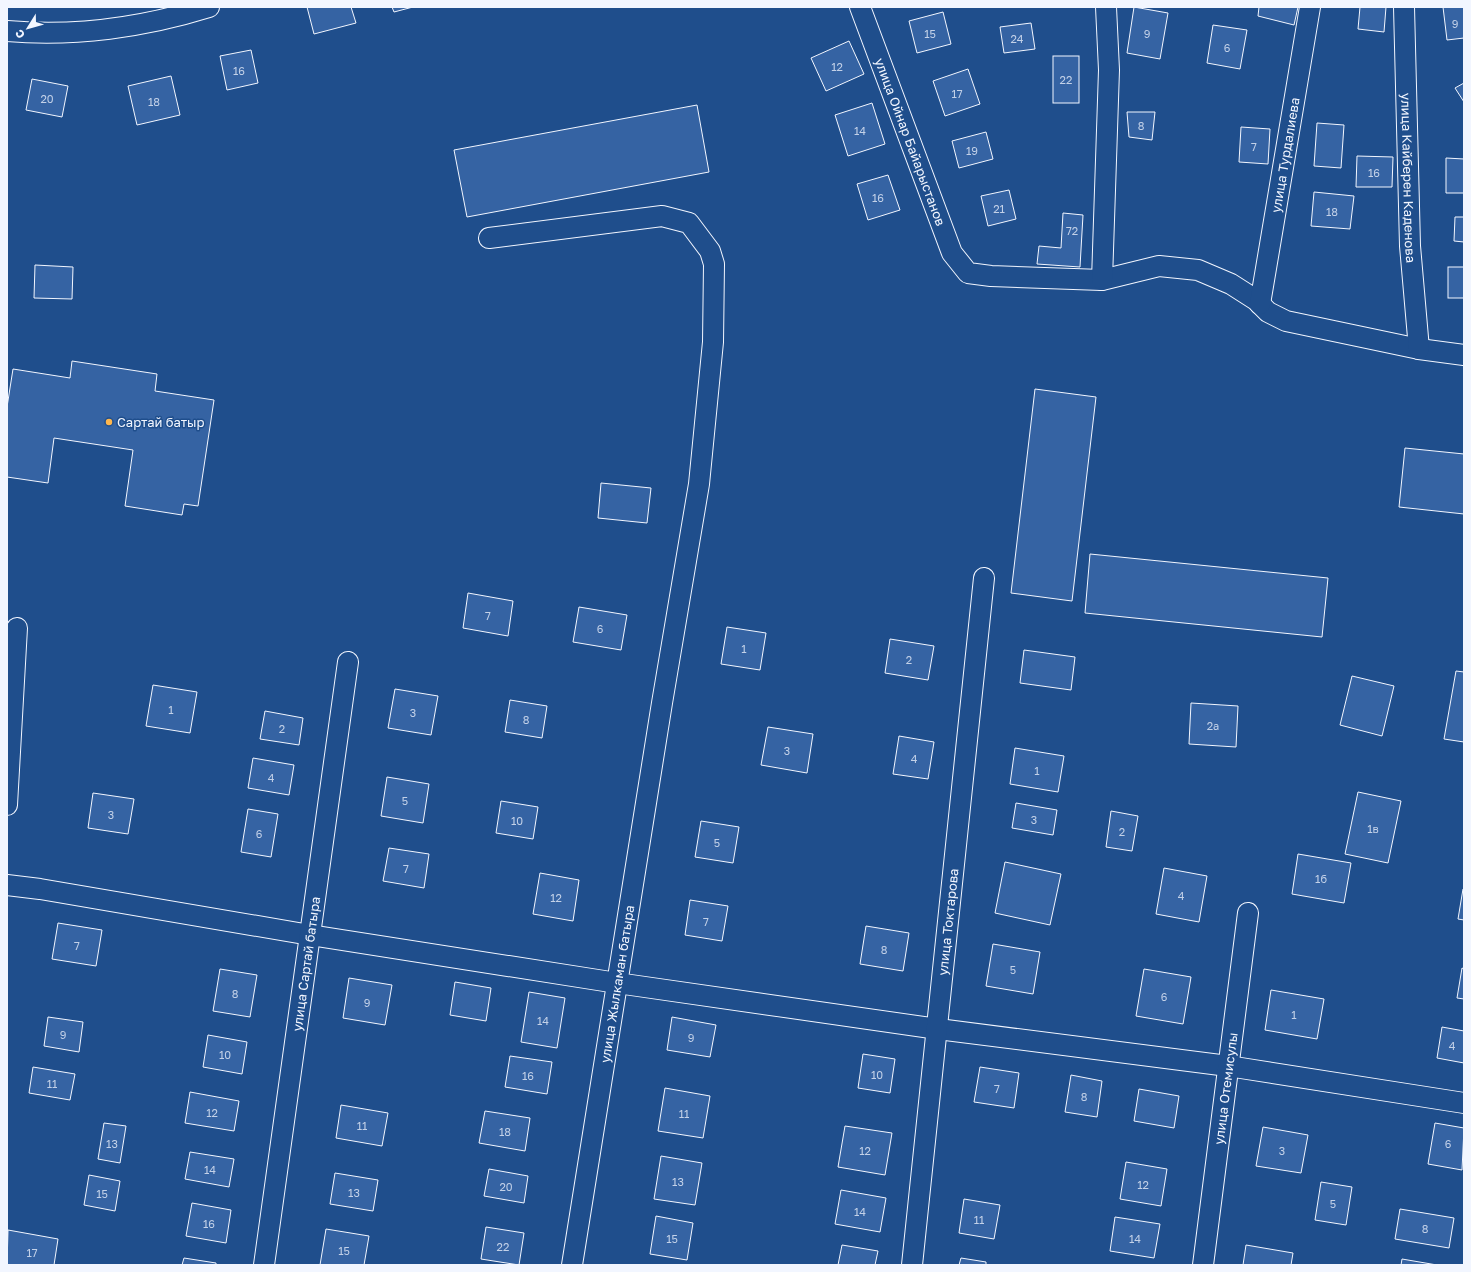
<svg xmlns="http://www.w3.org/2000/svg" width="1471" height="1272" viewBox="0 0 1471 1272" font-family="'Golos Text',sans-serif">
	<style>
		.building { fill: #3563a3; stroke: #f2f6ff }
		.lines { fill: none; stroke-linecap: round; stroke-linejoin: round }
		.minor-casing { stroke: #f2f6ff; stroke-width: 22 }
		.minor { stroke: #1f4e8c; stroke-width: 20 }
		.poi-dot { fill: #ffb74d; stroke: #1f4e8c; stroke-width: 1.5 }
		.labels { text-anchor: middle; dominant-baseline: central; stroke-width: 3; stroke-linejoin: round; paint-order: stroke }
		.number-label { font-size: 11px; fill: #c3d1e8 }
		.street-label { font-size: 13px; fill: #f2f6ff; stroke: #1f4e8c }
		.poi-label { font-size: 13px; fill: #f2f6ff; stroke: #1f4e8c; text-anchor: start }
	</style>
	<rect width="100%" height="100%" fill="#1f4e8c"/>
	<g class="building">
		<path d="M 307,7 L 351,7 L 356,23 L 314,34 Z"/>
		<path d="M 392,7 L 413,7 L 394,12 Z"/>
		<path d="M 1134,7 L 1168,13 L 1160,59 L 1127,53 Z"/>
		<path d="M 1259,7 L 1298,7 L 1294,25 L 1258,16 Z"/>
		<path d="M 1360,7 L 1386,7 L 1384,32 L 1358,29 Z"/>
		<path d="M 1443,7 L 1464,7 L 1464,38 L 1447,40 Z"/>
		<path d="M 943,12 L 951,44 L 917,53 L 909,21 Z"/>
		<path d="M 1031,23 L 1035,49 L 1004,53 L 1000,27 Z"/>
		<path d="M 1213,25 L 1247,30 L 1240,69 L 1207,63 Z"/>
		<path d="M 849,41 L 864,74 L 826,91 L 811,58 Z"/>
		<path d="M 251,50 L 258,83 L 227,90 L 220,56 Z"/>
		<rect x="1053" y="56" width="26" height="47"/>
		<path d="M 968,69 L 980,104 L 945,116 L 933,81 Z"/>
		<path d="M 171,76 L 180,115 L 137,125 L 128,86 Z"/>
		<path d="M 32,79 L 68,86 L 62,117 L 26,110 Z"/>
		<path d="M 1464,83 L 1464,102 L 1455,88 Z"/>
		<path d="M 872,103 L 885,144 L 848,156 L 835,115 Z"/>
		<path d="M 697,105 L 709,172 L 467,217 L 454,150 Z"/>
		<path d="M 1127,112 L 1155,112 L 1152,140 L 1129,137 Z"/>
		<path d="M 1317,123 L 1344,125 L 1341,168 L 1314,166 Z"/>
		<path d="M 1241,127 L 1270,129 L 1268,164 L 1239,162 Z"/>
		<path d="M 986,132 L 993,159 L 959,168 L 952,141 Z"/>
		<path d="M 1357,156 L 1393,157 L 1392,187 L 1356,187 Z"/>
		<path d="M 1446,158 L 1464,159 L 1464,193 L 1446,193 Z"/>
		<path d="M 888,175 L 900,210 L 868,220 L 857,184 Z"/>
		<path d="M 1009,190 L 1016,219 L 988,226 L 981,196 Z"/>
		<path d="M 1314,192 L 1354,196 L 1350,229 L 1311,226 Z"/>
		<path d="M 1063,213 L 1083,215 L 1080,267 L 1037,264 L 1039,246 L 1061,248 Z"/>
		<path d="M 1455,217 L 1464,217 L 1464,242 L 1454,241 Z"/>
		<path d="M 35,265 L 73,267 L 72,299 L 34,298 Z"/>
		<rect x="1448" y="267" width="16" height="31"/>
		<path d="M 72,361 L 157,374 L 155,391 L 214,400 L 198,506 L 184,504 L 182,515 L 125,506 L 133,450 L 54,438 L 48,483 L 7,477 L 7,407 L 13,369 L 70,378 Z"/>
		<path d="M 1035,389 L 1096,397 L 1072,601 L 1011,593 Z"/>
		<path d="M 1405,448 L 1464,454 L 1464,514 L 1399,507 Z"/>
		<path d="M 601,483 L 651,488 L 647,523 L 598,518 Z"/>
		<path d="M 1090,554 L 1328,578 L 1322,637 L 1085,613 Z"/>
		<path d="M 468,593 L 513,601 L 508,636 L 463,628 Z"/>
		<path d="M 579,607 L 627,615 L 621,650 L 573,642 Z"/>
		<path d="M 727,627 L 766,633 L 760,670 L 721,664 Z"/>
		<path d="M 890,639 L 934,646 L 928,680 L 885,673 Z"/>
		<path d="M 1024,650 L 1075,657 L 1071,690 L 1020,683 Z"/>
		<path d="M 1456,671 L 1464,672 L 1464,742 L 1444,739 Z"/>
		<path d="M 1352,676 L 1394,686 L 1382,736 L 1340,725 Z"/>
		<path d="M 153,685 L 197,692 L 190,733 L 146,726 Z"/>
		<path d="M 395,689 L 438,696 L 431,735 L 388,728 Z"/>
		<path d="M 510,700 L 547,706 L 542,738 L 505,732 Z"/>
		<path d="M 1191,703 L 1238,706 L 1236,747 L 1189,744 Z"/>
		<path d="M 265,711 L 303,718 L 299,745 L 260,739 Z"/>
		<path d="M 768,727 L 813,734 L 807,773 L 761,765 Z"/>
		<path d="M 899,736 L 934,742 L 928,779 L 893,774 Z"/>
		<path d="M 1015,748 L 1064,756 L 1058,792 L 1010,784 Z"/>
		<path d="M 253,758 L 294,765 L 289,795 L 248,788 Z"/>
		<path d="M 387,777 L 429,784 L 423,823 L 381,816 Z"/>
		<path d="M 1358,792 L 1401,801 L 1388,863 L 1345,854 Z"/>
		<path d="M 93,793 L 134,799 L 128,834 L 88,828 Z"/>
		<path d="M 501,801 L 538,807 L 533,839 L 496,833 Z"/>
		<path d="M 1016,803 L 1057,810 L 1053,835 L 1012,828 Z"/>
		<path d="M 248,809 L 278,814 L 271,857 L 241,852 Z"/>
		<path d="M 1111,811 L 1138,816 L 1132,851 L 1106,847 Z"/>
		<path d="M 701,821 L 739,827 L 733,863 L 695,857 Z"/>
		<path d="M 389,848 L 429,854 L 424,888 L 383,881 Z"/>
		<path d="M 1298,854 L 1351,863 L 1344,903 L 1292,894 Z"/>
		<path d="M 1005,862 L 1061,874 L 1050,925 L 995,913 Z"/>
		<path d="M 1164,868 L 1207,876 L 1199,922 L 1156,914 Z"/>
		<path d="M 540,873 L 579,880 L 573,921 L 533,914 Z"/>
		<path d="M 1463,889 L 1464,889 L 1464,920 L 1458,919 Z"/>
		<path d="M 690,900 L 728,906 L 722,941 L 685,935 Z"/>
		<path d="M 58,923 L 102,930 L 96,966 L 52,959 Z"/>
		<path d="M 866,926 L 909,933 L 903,971 L 860,964 Z"/>
		<path d="M 993,944 L 1040,952 L 1033,994 L 986,986 Z"/>
		<path d="M 1462,968 L 1464,969 L 1464,999 L 1457,998 Z"/>
		<path d="M 220,969 L 257,975 L 250,1017 L 213,1011 Z"/>
		<path d="M 1144,969 L 1191,977 L 1183,1024 L 1136,1016 Z"/>
		<path d="M 349,978 L 392,985 L 385,1025 L 343,1018 Z"/>
		<path d="M 455,982 L 491,988 L 486,1021 L 450,1015 Z"/>
		<path d="M 1271,990 L 1324,999 L 1317,1039 L 1265,1030 Z"/>
		<path d="M 529,992 L 565,998 L 557,1048 L 521,1042 Z"/>
		<path d="M 48,1017 L 83,1022 L 79,1052 L 44,1046 Z"/>
		<path d="M 672,1017 L 716,1025 L 710,1057 L 667,1050 Z"/>
		<path d="M 1442,1027 L 1464,1031 L 1464,1063 L 1437,1058 Z"/>
		<path d="M 208,1035 L 247,1042 L 242,1074 L 203,1067 Z"/>
		<path d="M 863,1054 L 895,1059 L 890,1093 L 858,1088 Z"/>
		<path d="M 510,1056 L 552,1062 L 547,1094 L 505,1087 Z"/>
		<path d="M 33,1067 L 75,1074 L 70,1100 L 29,1093 Z"/>
		<path d="M 980,1067 L 1019,1073 L 1014,1108 L 974,1102 Z"/>
		<path d="M 1071,1075 L 1102,1081 L 1097,1117 L 1065,1112 Z"/>
		<path d="M 665,1088 L 710,1096 L 703,1138 L 658,1131 Z"/>
		<path d="M 1139,1089 L 1179,1096 L 1174,1128 L 1134,1121 Z"/>
		<path d="M 190,1092 L 239,1101 L 234,1131 L 185,1123 Z"/>
		<path d="M 341,1105 L 388,1113 L 382,1146 L 336,1138 Z"/>
		<path d="M 485,1111 L 530,1118 L 525,1151 L 479,1143 Z"/>
		<path d="M 104,1123 L 126,1126 L 120,1163 L 98,1159 Z"/>
		<path d="M 1435,1123 L 1464,1128 L 1462,1170 L 1428,1164 Z"/>
		<path d="M 845,1126 L 892,1133 L 885,1175 L 838,1167 Z"/>
		<path d="M 1263,1127 L 1308,1135 L 1301,1173 L 1256,1166 Z"/>
		<path d="M 190,1152 L 234,1159 L 229,1187 L 185,1179 Z"/>
		<path d="M 661,1156 L 702,1163 L 695,1205 L 654,1199 Z"/>
		<path d="M 1126,1162 L 1167,1169 L 1161,1206 L 1120,1199 Z"/>
		<path d="M 489,1169 L 528,1176 L 524,1203 L 484,1196 Z"/>
		<path d="M 335,1173 L 378,1180 L 373,1211 L 330,1204 Z"/>
		<path d="M 89,1175 L 120,1181 L 115,1211 L 84,1205 Z"/>
		<path d="M 1321,1182 L 1352,1187 L 1346,1225 L 1315,1220 Z"/>
		<path d="M 841,1190 L 886,1198 L 880,1232 L 835,1224 Z"/>
		<path d="M 964,1199 L 1000,1205 L 994,1239 L 959,1233 Z"/>
		<path d="M 192,1203 L 231,1210 L 226,1243 L 186,1236 Z"/>
		<path d="M 1400,1209 L 1454,1218 L 1449,1248 L 1395,1239 Z"/>
		<path d="M 656,1216 L 693,1223 L 687,1260 L 650,1254 Z"/>
		<path d="M 1115,1217 L 1160,1224 L 1154,1258 L 1110,1251 Z"/>
		<path d="M 486,1227 L 524,1233 L 519,1265 L 481,1259 Z"/>
		<path d="M 326,1229 L 369,1236 L 364,1265 L 320,1265 Z"/>
		<path d="M 8,1230 L 58,1239 L 54,1265 L 7,1265 Z"/>
		<path d="M 842,1245 L 878,1251 L 875,1265 L 838,1265 Z"/>
		<path d="M 1246,1245 L 1293,1253 L 1291,1265 L 1243,1265 Z"/>
		<path d="M 184,1258 L 216,1263 L 216,1265 L 182,1265 Z"/>
		<path d="M 961,1258 L 986,1262 L 986,1265 L 959,1265 Z"/>
		<path d="M 1402,1259 L 1437,1265 L 1401,1265 Z"/>
	</g>
	<g class="lines">
		<defs>
			<g id="minor">
				<path id="s1" d="M 860,7 L 952,253 L 968,273 L 991,276 L 1102,280 L 1159,266 L 1198,270 L 1231,284 L 1256,300 L 1268,312 L 1286,321 L 1419,349 L 1464,355"/>
				<path id="s2" d="M 1404,7 L 1410,246 L 1419,349"/>
				<path d="M 7,31 C 74,37 145,27 209,7"/>
				<path d="M 489,238 L 662,216 L 689,223 L 710,251 L 714,264 L 713,342 L 699,484 L 662,703 L 572,1265"/>
				<path d="M 1102,280 L 1109,70 L 1106,7"/>
				<path id="s3" d="M 1260,304 L 1310,7"/>
				<path d="M 7,805 L 17,628"/>
				<path d="M 7,885 L 40,889 L 310,935 L 617,983 L 938,1029 L 1228,1066 L 1464,1103"/>
				<path id="s4" d="M 264,1265 L 348,662"/>
				<path id="s5" d="M 912,1265 L 984,578"/>
				<path id="s6" d="M 1203,1265 L 1248,913"/>
			</g>
		</defs>
		<use href="#minor" class="minor-casing"/>
		<use href="#minor" class="minor"/>
	</g>
	<circle class="poi-dot" cx="109" cy="422" r="4"/>
	<g class="labels">
		<g class="number-label">
			<text x="1455" y="23">9</text>
			<text x="930" y="33">15</text>
			<text x="1147" y="33">9</text>
			<text x="1017" y="38">24</text>
			<text x="1227" y="47">6</text>
			<text x="837" y="66">12</text>
			<text x="239" y="70">16</text>
			<text x="1066" y="79">22</text>
			<text x="957" y="93">17</text>
			<text x="47" y="98">20</text>
			<text x="154" y="101">18</text>
			<text x="1141" y="125">8</text>
			<text x="860" y="130">14</text>
			<text x="1254" y="146">7</text>
			<text x="972" y="150">19</text>
			<text x="1374" y="172">16</text>
			<text x="878" y="197">16</text>
			<text x="999" y="208">21</text>
			<text x="1332" y="211">18</text>
			<text x="1072" y="230">72</text>
			<text x="488" y="615">7</text>
			<text x="600" y="628">6</text>
			<text x="744" y="648">1</text>
			<text x="909" y="659">2</text>
			<text x="171" y="709">1</text>
			<text x="413" y="712">3</text>
			<text x="526" y="719">8</text>
			<text x="1213" y="725">2а</text>
			<text x="282" y="728">2</text>
			<text x="787" y="750">3</text>
			<text x="914" y="758">4</text>
			<text x="1037" y="770">1</text>
			<text x="271" y="777">4</text>
			<text x="405" y="800">5</text>
			<text x="111" y="814">3</text>
			<text x="1034" y="819">3</text>
			<text x="517" y="820">10</text>
			<text x="1373" y="828">1в</text>
			<text x="1122" y="831">2</text>
			<text x="259" y="833">6</text>
			<text x="717" y="842">5</text>
			<text x="406" y="868">7</text>
			<text x="1321" y="878">1б</text>
			<text x="1181" y="895">4</text>
			<text x="556" y="897">12</text>
			<text x="706" y="921">7</text>
			<text x="77" y="945">7</text>
			<text x="884" y="949">8</text>
			<text x="1013" y="969">5</text>
			<text x="235" y="993">8</text>
			<text x="1164" y="996">6</text>
			<text x="367" y="1002">9</text>
			<text x="1294" y="1014">1</text>
			<text x="543" y="1020">14</text>
			<text x="63" y="1034">9</text>
			<text x="691" y="1037">9</text>
			<text x="1452" y="1045">4</text>
			<text x="225" y="1054">10</text>
			<text x="877" y="1074">10</text>
			<text x="528" y="1075">16</text>
			<text x="52" y="1083">11</text>
			<text x="997" y="1088">7</text>
			<text x="1084" y="1096">8</text>
			<text x="212" y="1112">12</text>
			<text x="684" y="1113">11</text>
			<text x="362" y="1125">11</text>
			<text x="505" y="1131">18</text>
			<text x="112" y="1143">13</text>
			<text x="1448" y="1143">6</text>
			<text x="865" y="1150">12</text>
			<text x="1282" y="1150">3</text>
			<text x="210" y="1169">14</text>
			<text x="678" y="1181">13</text>
			<text x="1143" y="1184">12</text>
			<text x="506" y="1186">20</text>
			<text x="354" y="1192">13</text>
			<text x="102" y="1193">15</text>
			<text x="1333" y="1203">5</text>
			<text x="860" y="1211">14</text>
			<text x="979" y="1219">11</text>
			<text x="209" y="1223">16</text>
			<text x="1425" y="1228">8</text>
			<text x="672" y="1238">15</text>
			<text x="1135" y="1238">14</text>
			<text x="503" y="1246">22</text>
			<text x="344" y="1250">15</text>
			<text x="32" y="1252">17</text>
		</g>
		<g class="street-label">
			<text stroke="none"><textPath href="#s1" startOffset="144">улица Ойнар Байарыстанов</textPath></text>
			<text stroke="none"><textPath href="#s3" startOffset="151">улица Турдалиева</textPath></text>
			<text stroke="none"><textPath href="#s2" startOffset="171">улица Кайберен Каденова</textPath></text>
			<text stroke="none"><textPath href="#s5" startOffset="345">улица Токтарова</textPath></text>
			<text stroke="none"><textPath href="#s4" startOffset="304">улица Сартай батыра</textPath></text>
			<text transform="translate(617 984) rotate(-81)">улица Жылкаман батыра</text>
			<text stroke="none"><textPath href="#s6" startOffset="178">улица Отемисулы</textPath></text>
		</g>
		<g class="poi-label">
			<text x="117" y="422">Сартай батыр</text>
		</g>
	</g>
	<rect width="1471" height="1272" fill="none" stroke="#f2f6ff" stroke-width="16"/>
	<g transform="translate(28 28) rotate(233)" stroke="#1f4e8c" stroke-width="3" paint-order="stroke">
	<path d="M0-3L7 15L0 10L-7 15Z" fill="#f2f6ff"/>
	<text y="-6" font-size="11" font-weight="bold" text-anchor="middle" fill="#f2f6ff">С</text>
	</g>
</svg>
